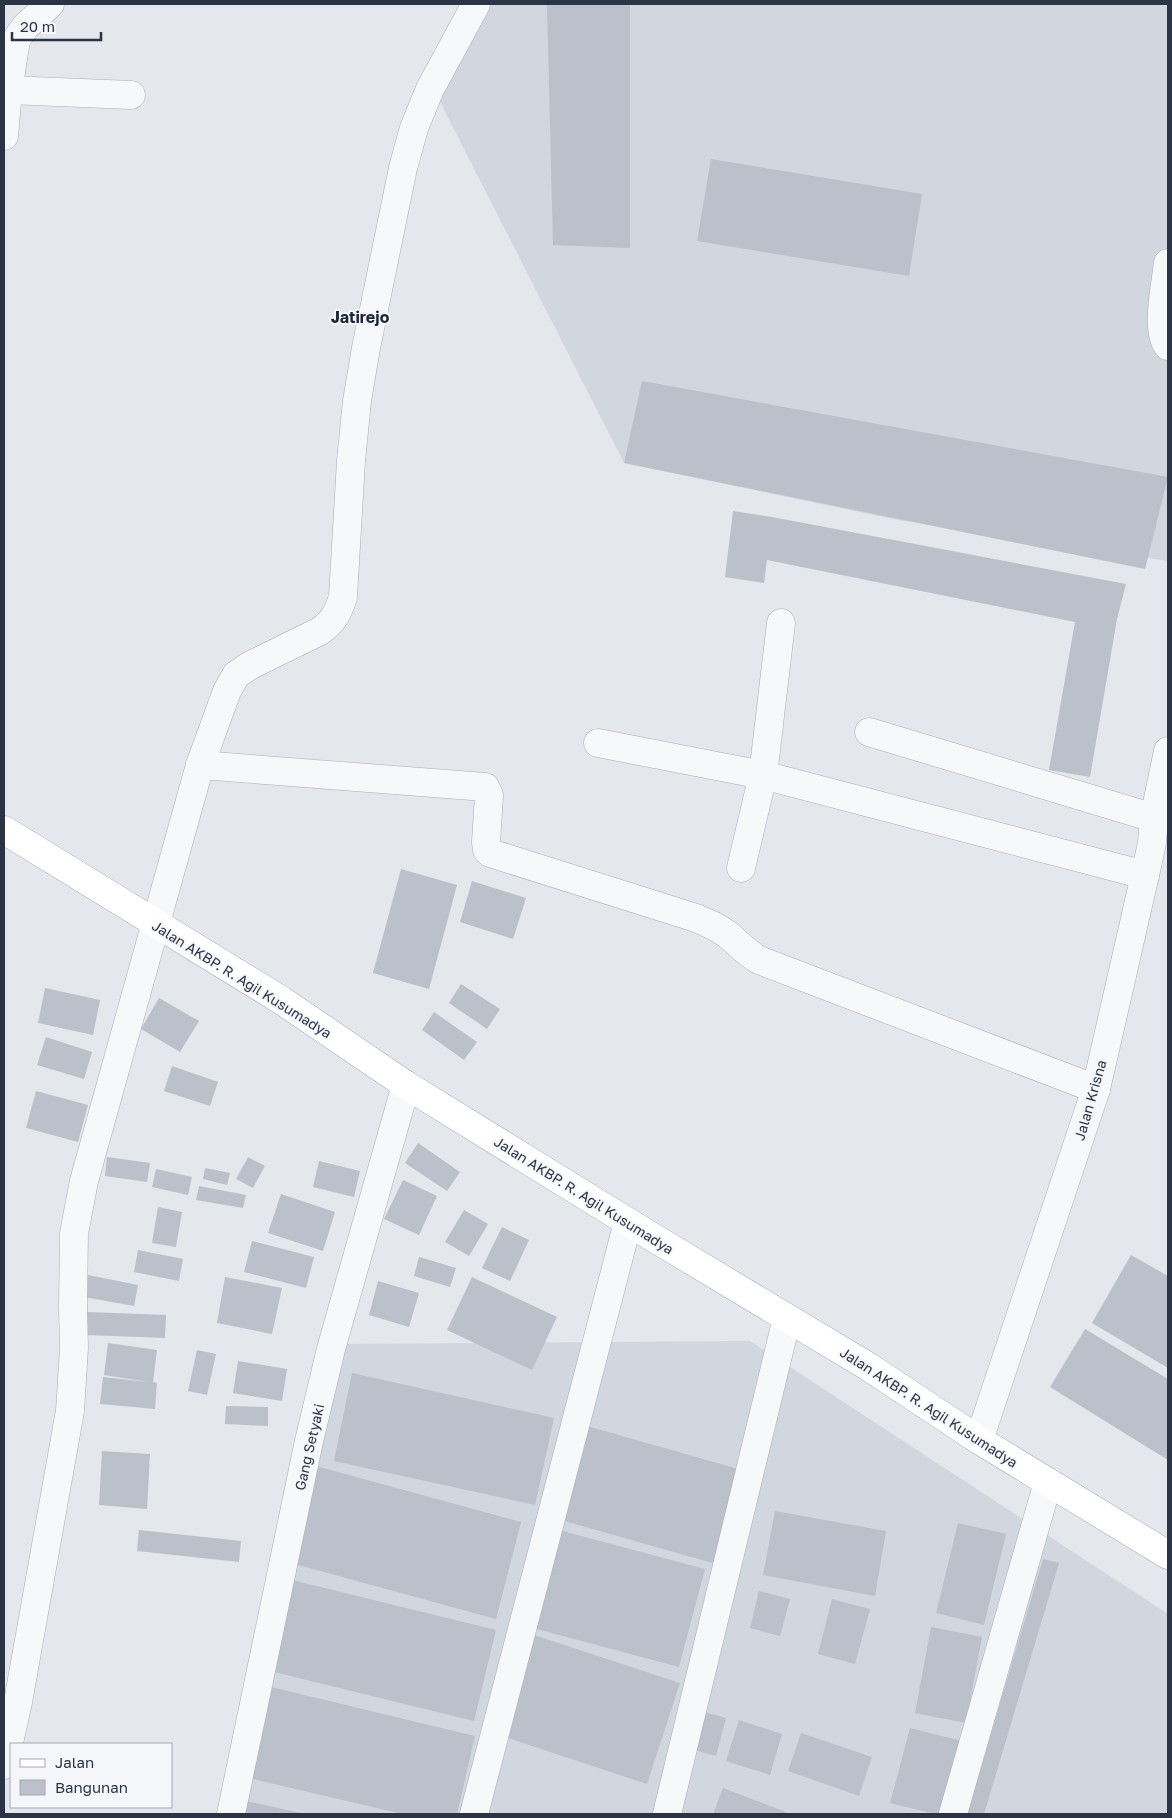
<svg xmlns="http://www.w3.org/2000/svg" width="1172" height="1818" viewBox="0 0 1172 1818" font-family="'Golos Text',sans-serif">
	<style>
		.built { fill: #d2d6de }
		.building { fill: #bbc0ca }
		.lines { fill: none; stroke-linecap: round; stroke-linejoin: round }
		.minor-casing { stroke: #a9aeb7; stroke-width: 29 }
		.major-casing { stroke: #a3abb8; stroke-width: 29 }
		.minor { stroke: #f7f8fa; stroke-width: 28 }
		.major { stroke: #fff; stroke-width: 28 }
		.labels { text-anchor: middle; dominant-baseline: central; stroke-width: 4; stroke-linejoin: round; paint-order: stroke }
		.street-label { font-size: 14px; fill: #2b3445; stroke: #f4f6f9 }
		.quarter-label { font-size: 16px; font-weight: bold; fill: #1d2536; stroke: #f4f6f9 }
	</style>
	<rect width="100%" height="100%" fill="#e4e7ec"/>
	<g class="built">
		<path d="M 485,4 L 1168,4 L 1168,561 L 898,520 L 624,463 L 436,94 Z"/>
		<path d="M 750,1341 L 1168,1614 L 1168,1814 L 216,1814 L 347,1344 Z"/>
	</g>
	<g class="building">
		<path d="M 547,4 L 630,4 L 630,248 L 553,245 Z"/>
		<path d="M 711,159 L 922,194 L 909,276 L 697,241 Z"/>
		<path d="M 642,381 L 1168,477 L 1145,569 L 624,463 Z"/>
		<path d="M 733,511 L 772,517 L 1126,584 L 1117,619 L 1090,777 L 1049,770 L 1075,622 L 767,560 L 764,583 L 725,577 Z"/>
		<path d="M 401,869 L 457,885 L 429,989 L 373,973 Z"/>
		<path d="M 472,881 L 526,898 L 513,939 L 460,922 Z"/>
		<path d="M 461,984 L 500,1009 L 487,1029 L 449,1003 Z"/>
		<path d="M 45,988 L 100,1000 L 93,1035 L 38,1023 Z"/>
		<path d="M 159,998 L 199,1021 L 180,1052 L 141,1029 Z"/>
		<path d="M 434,1012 L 477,1042 L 464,1060 L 422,1030 Z"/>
		<path d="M 46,1037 L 92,1052 L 84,1079 L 37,1065 Z"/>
		<path d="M 172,1066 L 218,1082 L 210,1106 L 164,1091 Z"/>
		<path d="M 36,1091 L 88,1105 L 78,1142 L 26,1128 Z"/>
		<path d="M 418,1143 L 460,1172 L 447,1191 L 405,1163 Z"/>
		<path d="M 107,1157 L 150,1163 L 147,1182 L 105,1176 Z"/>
		<path d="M 248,1157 L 265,1166 L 253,1188 L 236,1179 Z"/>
		<path d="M 319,1161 L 360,1171 L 354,1197 L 313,1187 Z"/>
		<path d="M 205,1168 L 230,1173 L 227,1185 L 203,1179 Z"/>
		<path d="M 156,1169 L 192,1177 L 188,1195 L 152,1187 Z"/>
		<path d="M 403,1180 L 437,1196 L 419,1235 L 384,1219 Z"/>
		<path d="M 199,1186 L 246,1195 L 243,1208 L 196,1200 Z"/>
		<path d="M 281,1194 L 335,1212 L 323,1251 L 268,1233 Z"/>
		<path d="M 158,1207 L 182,1212 L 176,1247 L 152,1243 Z"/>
		<path d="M 464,1210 L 488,1224 L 469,1256 L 445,1242 Z"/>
		<path d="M 502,1227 L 529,1240 L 510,1281 L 482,1268 Z"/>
		<path d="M 252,1241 L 314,1257 L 306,1288 L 244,1272 Z"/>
		<path d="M 138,1250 L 183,1259 L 179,1281 L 134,1272 Z"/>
		<path d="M 1131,1255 L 1168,1276 L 1168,1368 L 1092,1323 Z"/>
		<path d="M 419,1257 L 456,1268 L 450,1287 L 414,1276 Z"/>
		<path d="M 88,1275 L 138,1285 L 134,1306 L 84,1297 Z"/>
		<path d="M 225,1277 L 282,1288 L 272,1334 L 217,1323 Z"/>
		<path d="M 472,1277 L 557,1317 L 532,1370 L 447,1330 Z"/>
		<path d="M 378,1281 L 419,1293 L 409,1327 L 369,1315 Z"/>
		<path d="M 87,1312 L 166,1315 L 165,1338 L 86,1335 Z"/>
		<path d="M 1085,1329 L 1168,1379 L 1168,1460 L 1050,1387 Z"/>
		<path d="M 108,1343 L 157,1350 L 153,1382 L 157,1383 L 155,1409 L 100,1404 L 103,1377 L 148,1382 L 104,1375 Z"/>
		<path d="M 197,1350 L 216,1354 L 207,1395 L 188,1391 Z"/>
		<path d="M 238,1361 L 287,1369 L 282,1401 L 233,1393 Z"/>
		<path d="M 352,1373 L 554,1418 L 535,1505 L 334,1461 Z"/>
		<path d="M 226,1406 L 268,1407 L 268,1426 L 225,1424 Z"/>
		<path d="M 587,1426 L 749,1472 L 723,1566 L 561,1520 Z"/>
		<path d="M 102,1451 L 150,1454 L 147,1509 L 99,1505 Z"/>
		<path d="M 316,1466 L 521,1522 L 496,1619 L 291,1563 Z"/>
		<path d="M 775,1511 L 886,1531 L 875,1596 L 763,1575 Z"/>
		<path d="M 958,1523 L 1006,1534 L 984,1625 L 936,1613 Z"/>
		<path d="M 139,1530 L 241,1541 L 239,1562 L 137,1551 Z"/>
		<path d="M 559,1530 L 705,1569 L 679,1667 L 533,1628 Z"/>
		<path d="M 1043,1559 L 1059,1563 L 984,1814 L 967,1814 Z"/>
		<path d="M 292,1580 L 496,1630 L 474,1721 L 270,1671 Z"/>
		<path d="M 759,1591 L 790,1599 L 780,1636 L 750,1628 Z"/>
		<path d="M 832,1599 L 870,1609 L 855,1664 L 818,1654 Z"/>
		<path d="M 931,1627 L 982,1637 L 966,1723 L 915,1713 Z"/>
		<path d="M 534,1635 L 680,1683 L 647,1784 L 502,1736 Z"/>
		<path d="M 271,1687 L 475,1736 L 457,1814 L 402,1814 L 249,1778 Z"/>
		<path d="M 697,1710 L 726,1718 L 716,1756 L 687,1748 Z"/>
		<path d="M 739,1720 L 782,1734 L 770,1775 L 726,1761 Z"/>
		<path d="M 910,1728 L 962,1741 L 944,1814 L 935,1814 L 890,1803 Z"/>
		<path d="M 801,1733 L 872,1757 L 859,1796 L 788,1771 Z"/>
		<path d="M 723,1788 L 791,1814 L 713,1814 Z"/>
		<path d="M 246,1801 L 301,1813 L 301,1814 L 243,1814 Z"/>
	</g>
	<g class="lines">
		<defs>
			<g id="minor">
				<path d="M 8,90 L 131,95"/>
				<path d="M 4,136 L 8,90 L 16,40 L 25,27 L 50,4"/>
				<path d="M 1168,263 C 1166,282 1155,331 1168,346"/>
				<path d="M 869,732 L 1154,818"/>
				<path d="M 598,743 L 763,775 L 1145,875"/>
				<path d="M 200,765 L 485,787 L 489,795 L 486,842 L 487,850 L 490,853 L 696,918 C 708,923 718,927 728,935 C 739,944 747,953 759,960 L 1096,1089"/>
				<path d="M 741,868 L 763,775 L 781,623"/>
				<path d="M 979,1440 L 1096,1089 L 1145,875 L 1152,843 L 1154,818 L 1168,751"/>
				<path d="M 4,1765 L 18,1702 L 70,1411 L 74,1348 L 73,1307 L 74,1233 L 84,1181 L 200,765 L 227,691 L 236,675 L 249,666 L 320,631 C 333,622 338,613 343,597 L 351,461 L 357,401 L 366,348 L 403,168 L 414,128 L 430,89 L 476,4"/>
				<path d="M 231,1814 L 309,1441 L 331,1349 L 406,1085"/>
				<path d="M 474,1814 L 628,1222"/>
				<path d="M 667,1814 L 787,1318"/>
				<path d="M 953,1814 L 1048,1482"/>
			</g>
			<path id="major" d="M 4,830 L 281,1000 L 406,1085 L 654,1238 L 869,1367 L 979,1440 L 1168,1555"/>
		</defs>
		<use href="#minor" class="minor-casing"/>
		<use href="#major" class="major-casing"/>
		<use href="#minor" class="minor"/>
		<use href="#major" class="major"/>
	</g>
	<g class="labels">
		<g class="street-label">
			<text transform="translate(242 979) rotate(32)">Jalan AKBP. R. Agil Kusumadya</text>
			<text transform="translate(1090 1100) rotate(-74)">Jalan Krisna</text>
			<text transform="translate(584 1195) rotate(32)">Jalan AKBP. R. Agil Kusumadya</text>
			<text transform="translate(929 1407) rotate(33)">Jalan AKBP. R. Agil Kusumadya</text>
			<text transform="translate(309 1447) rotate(-77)">Gang Setyaki</text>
		</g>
		<g class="quarter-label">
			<text x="360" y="317">Jatirejo</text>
		</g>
	</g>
	<rect width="1172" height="1818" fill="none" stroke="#2b3445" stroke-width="10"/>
	<rect x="10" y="1743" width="162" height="65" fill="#f4f6f9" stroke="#a4a8b1"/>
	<rect x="20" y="1759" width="25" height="8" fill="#ffffff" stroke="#a4a8b1"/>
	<text x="55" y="1768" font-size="15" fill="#2b3445">Jalan</text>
	<rect x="20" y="1780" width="25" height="15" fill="#bbc0ca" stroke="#a4a8b1"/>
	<text x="55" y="1793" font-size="15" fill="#2b3445">Bangunan</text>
	<path d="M12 32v8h89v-8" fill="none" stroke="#2b3445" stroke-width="2.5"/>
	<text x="20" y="32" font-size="15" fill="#2b3445" stroke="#f4f6f9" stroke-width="4" paint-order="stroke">20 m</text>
</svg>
